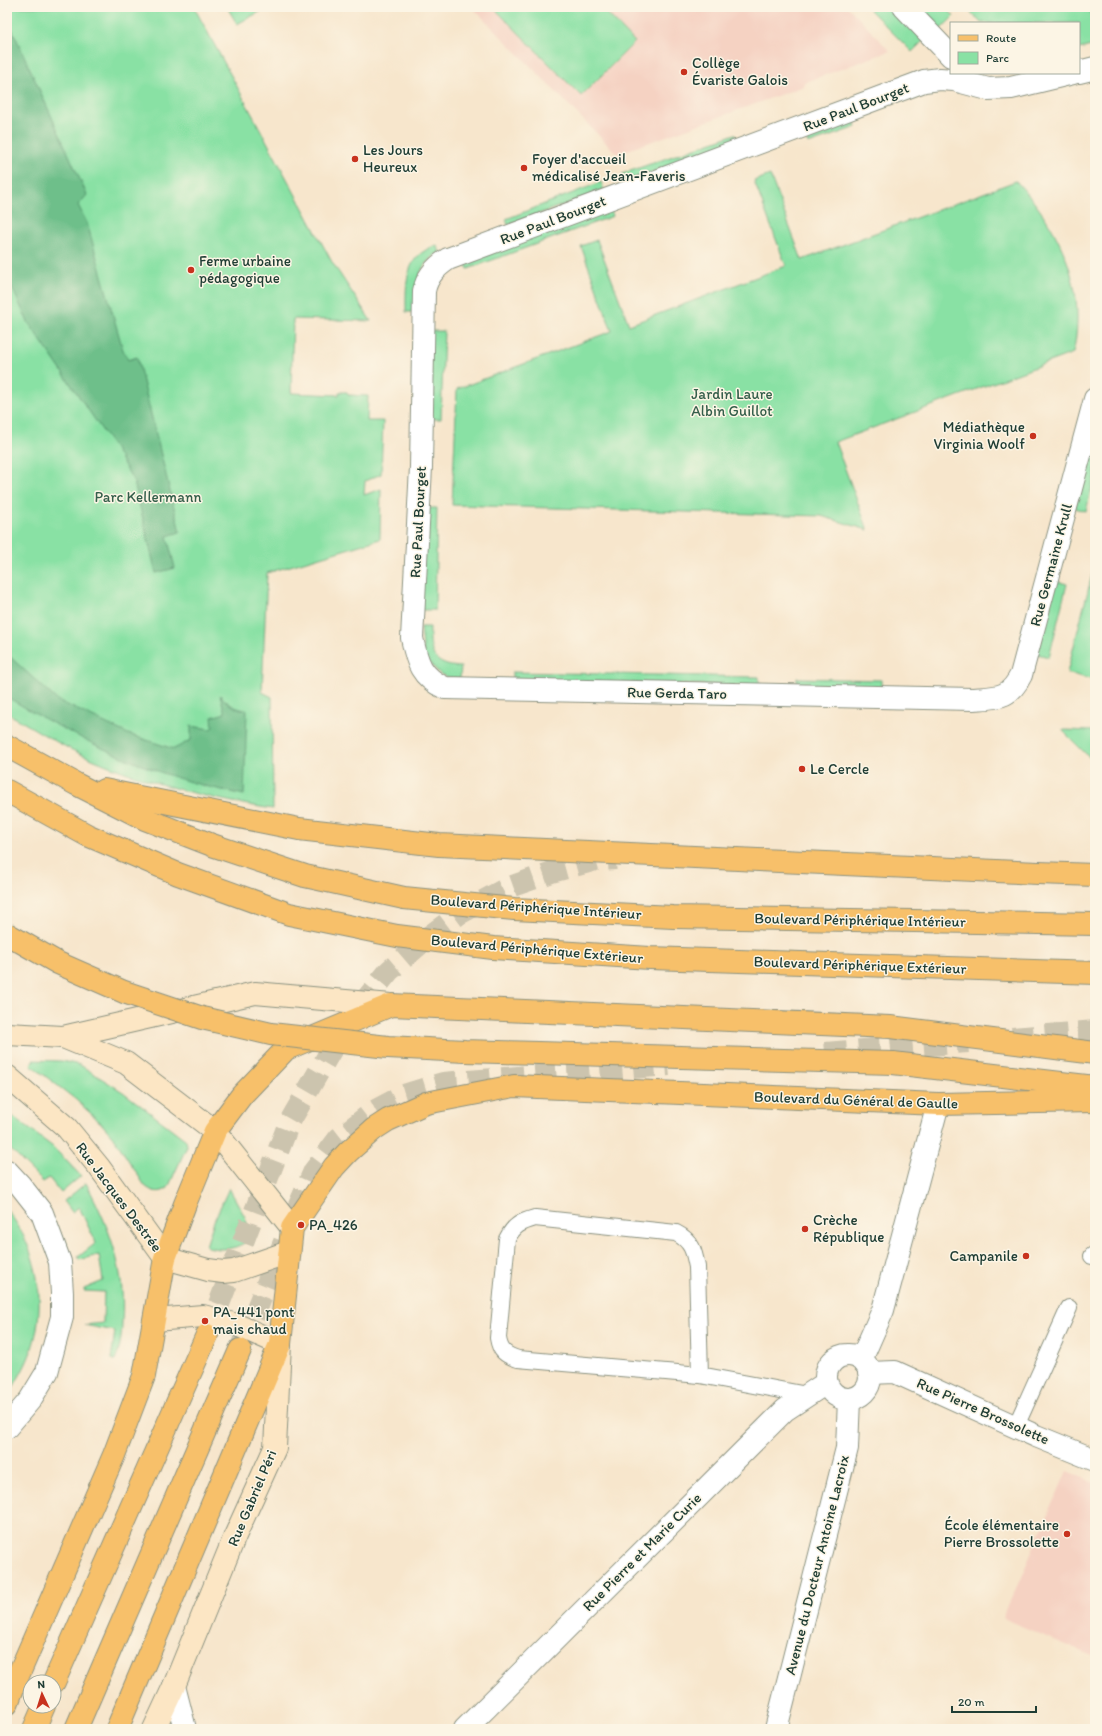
<svg xmlns="http://www.w3.org/2000/svg" width="1102" height="1736" viewBox="0 0 1102 1736" font-family="Itim,sans-serif">
	<style>
		.built { fill: #f5d2c2 }
		.green { fill: #89e1a4; stroke: #548f6c }
		.forest { fill: #6ebf8a; stroke: #467e5f }
		.lines { fill: none; stroke-linecap: round; stroke-linejoin: round }
		.motorway-tunnel { stroke: #ccc4ae; stroke-width: 22; stroke-dasharray: 22 11; stroke-linecap: butt }
		.service-casing { stroke: #8b9280; stroke-width: 18 }
		.pedestrian-casing { stroke: #8b9280; stroke-width: 24 }
		.minor-casing { stroke: #8b9280; stroke-width: 24 }
		.secondary-casing { stroke: #8b9280; stroke-width: 24 }
		.primary-casing { stroke: #8b9280; stroke-width: 24 }
		.trunk-casing { stroke: #8b9280; stroke-width: 24 }
		.motorway-casing { stroke: #8b9280; stroke-width: 24 }
		.service { stroke: #fff; stroke-width: 16 }
		.pedestrian { stroke: #fff; stroke-width: 22 }
		.minor { stroke: #fff; stroke-width: 22 }
		.secondary { stroke: #fce6c4; stroke-width: 22 }
		.primary { stroke: #f7c06b; stroke-width: 22 }
		.trunk { stroke: #f7c06b; stroke-width: 22 }
		.motorway { stroke: #f7c06b; stroke-width: 22 }
		.trunk-bridge-casing { stroke: #8b9280; stroke-width: 24; stroke-linecap: butt }
		.trunk-bridge { stroke: #f7c06b; stroke-width: 22 }
		.poi-dot { fill: #c8321e; stroke: #fcf5e5; stroke-width: 1.5 }
		.labels { text-anchor: middle; dominant-baseline: central; stroke-width: 3; stroke-linejoin: round; paint-order: stroke }
		.poi-label { font-size: 15px; fill: #1f3d34; stroke: #fcf5e5; text-anchor: start }
		.street-label { font-size: 15px; fill: #1f3d34; stroke: #fcf5e5 }
		.park-label { font-size: 15px; fill: #345e4a; stroke: #fcf5e5 }
	</style>
	<rect width="100%" height="100%" fill="#fcf5e5"/>
	<filter id="ink" filterUnits="userSpaceOnUse"><feTurbulence type="fractalNoise" baseFrequency=".025" numOctaves="2"/><feDisplacementMap in="SourceGraphic" scale="8" xChannelSelector="R" yChannelSelector="G"/><feConvolveMatrix kernelMatrix="1 2 1 2 8 2 1 2 1" color-interpolation-filters="sRGB"/></filter>
	<filter id="wash" filterUnits="userSpaceOnUse"><feTurbulence type="fractalNoise" baseFrequency=".012" numOctaves="4" result="noise"/><feDisplacementMap in="SourceGraphic" scale="16" xChannelSelector="R" yChannelSelector="G"/><feGaussianBlur stdDeviation="0.9" result="paint"/><feColorMatrix in="noise" values="0 0 0 0 0 0 0 0 0 0 0 0 0 0 0 0 0 1.4 0 .05"/><feComposite in="paint" operator="in"/></filter>
	<g filter="url(#wash)">
		<rect width="100%" height="100%" fill="#f7e6cc"/>
		<g class="built">
			<path d="M 472,7 L 848,7 L 890,51 L 803,83 L 804,86 L 796,89 L 617,154 Z"/>
			<path d="M 1067,1471 L 1095,1483 L 1095,1657 L 1002,1618 L 1018,1584 Z"/>
		</g>
		<g class="green">
			<path d="M 7,7 L 194,7 L 332,262 L 371,321 L 293,319 L 291,393 L 339,395 L 339,392 L 347,392 L 348,395 L 368,396 L 367,421 L 383,421 L 381,474 L 365,481 L 364,495 L 381,489 L 380,539 L 267,573 L 262,692 L 272,697 L 273,809 C 207,799 142,782 81,754 C 56,743 32,727 7,713 Z"/>
			<path d="M 227,7 L 269,7 L 237,24 Z"/>
			<path d="M 493,7 L 601,7 L 635,42 L 581,96 Z"/>
			<path d="M 867,7 L 892,7 L 924,40 L 912,52 Z"/>
			<path d="M 917,7 L 945,7 L 954,16 L 940,30 Z"/>
			<path d="M 966,7 L 1089,7 L 1095,29 L 1095,45 L 1079,49 L 1079,23 L 981,23 Z"/>
			<path d="M 853,117 L 856,127 L 808,144 L 805,135 Z"/>
			<path d="M 735,134 L 738,141 L 625,182 L 622,174 Z"/>
			<path d="M 770,175 L 802,260 L 1016,181 C 1060,228 1088,288 1073,353 L 835,442 L 868,530 L 821,516 L 452,505 L 457,389 L 612,331 L 581,246 L 597,240 L 629,325 L 786,266 L 754,181 Z"/>
			<path d="M 601,182 L 604,190 L 508,225 L 506,219 Z"/>
			<path d="M 610,207 L 613,216 L 468,269 L 464,260 Z"/>
			<path d="M 437,245 L 440,252 C 414,267 418,285 416,312 L 406,312 C 406,282 404,256 437,245 Z"/>
			<path d="M 431,331 L 444,331 L 441,419 L 427,419 Z"/>
			<path d="M 1095,433 L 1095,475 L 1086,511 L 1075,508 Z"/>
			<path d="M 424,508 L 437,508 L 435,610 L 421,610 Z"/>
			<path d="M 1095,563 L 1095,680 L 1067,673 Z"/>
			<path d="M 1056,581 L 1067,584 L 1049,657 L 1037,654 Z"/>
			<path d="M 421,627 L 430,627 C 429,653 433,666 461,667 L 460,678 L 447,677 L 440,674 L 424,657 Z"/>
			<path d="M 512,672 L 759,677 L 759,686 L 512,680 Z"/>
			<path d="M 797,678 L 882,680 L 882,689 L 797,687 Z"/>
			<path d="M 1062,730 L 1095,731 L 1095,763 Z"/>
			<path d="M 33,1060 L 62,1061 L 80,1065 L 123,1092 L 186,1140 L 187,1146 L 168,1188 C 160,1194 152,1192 145,1186 L 114,1138 L 101,1123 L 75,1099 L 31,1065 Z"/>
			<path d="M 7,1112 L 53,1147 L 81,1176 L 61,1193 L 49,1178 L 43,1182 L 7,1146 Z"/>
			<path d="M 86,1183 C 110,1228 126,1270 122,1322 C 122,1336 120,1349 115,1361 L 111,1359 L 115,1331 L 84,1325 L 103,1323 L 104,1292 L 84,1291 L 84,1289 L 103,1281 L 99,1255 L 79,1260 L 78,1257 L 96,1243 L 79,1207 L 72,1212 L 64,1201 Z"/>
			<path d="M 229,1188 L 245,1217 L 251,1236 C 243,1249 220,1252 206,1246 L 214,1221 Z"/>
			<path d="M 7,1210 C 44,1256 50,1324 20,1375 C 16,1382 13,1389 7,1395 Z"/>
		</g>
		<g class="forest">
			<path d="M 12,29 L 87,195 L 78,205 L 87,223 L 123,350 L 128,360 L 137,357 L 180,532 L 167,536 L 175,568 L 156,573 L 134,482 L 115,449 L 28,322 L 7,277 L 7,31 Z"/>
			<path d="M 7,654 L 57,700 L 128,734 L 174,749 L 191,740 L 191,726 L 210,729 L 213,727 L 212,717 L 225,713 L 220,695 C 228,704 235,709 247,710 L 244,795 C 228,791 211,788 194,783 C 128,764 66,732 7,697 Z"/>
		</g>
	</g>
	<g filter="url(#ink)">
		<g class="lines">
			<g class="motorway-tunnel">
				<path d="M 1012,1038 L 1095,1031"/>
				<path d="M 825,1053 L 968,1042"/>
				<path d="M 296,1212 L 314,1171 L 339,1138 L 374,1111 L 404,1095 L 443,1083 L 669,1065"/>
				<path d="M 207,1335 L 289,1123 L 348,1021 L 389,971 L 427,938 L 459,914 L 507,888 L 552,872 L 596,860 L 616,859"/>
				<path d="M 241,1347 L 284,1242"/>
			</g>
			<defs>
				<g id="service">
					<path d="M 1092,1256 L 1095,1254"/>
					<path d="M 700,1375 L 697,1267 C 694,1251 692,1241 676,1233 L 535,1218 C 521,1222 514,1225 507,1239 L 498,1338 C 500,1351 505,1355 518,1359 L 700,1375 L 807,1395"/>
					<path d="M 1016,1426 L 1069,1308"/>
				</g>
				<path id="pedestrian" d="M 904,7 L 951,56"/>
				<g id="minor">
					<path d="M 1079,72 L 1095,68"/>
					<path d="M 1073,73 L 1011,88 L 988,89 L 954,80 L 940,79 L 924,81 L 448,259 C 436,267 427,276 424,291 L 421,467 L 412,638 C 417,663 421,677 445,688 L 973,699 C 998,697 1009,699 1021,675 L 1095,399"/>
					<path d="M 7,1171 L 20,1185 L 42,1213 L 60,1262 L 62,1293 L 62,1317 L 47,1372 L 30,1400 L 7,1427"/>
					<circle cx="848" cy="1377" r="22"/>
					<path d="M 861,1360 L 883,1310 L 938,1104"/>
					<path d="M 869,1373 L 895,1372 L 1036,1436 L 1095,1460"/>
					<path d="M 174,1686 L 185,1729"/>
					<path d="M 465,1729 L 785,1410 L 826,1383"/>
					<path d="M 776,1729 L 847,1448 L 849,1399"/>
				</g>
				<g id="secondary">
					<path d="M 7,1034 L 63,1037 L 126,1063 L 215,1131 L 292,1228"/>
					<path d="M 63,1037 L 255,993 L 391,1005"/>
					<path d="M 7,1076 L 67,1128 L 99,1167 L 165,1258 L 208,1270 L 223,1272 L 234,1271 L 289,1252"/>
					<path d="M 154,1729 L 174,1686 L 235,1536 L 275,1448 L 280,1344 L 237,1325 L 203,1316 L 155,1320"/>
				</g>
				<g id="primary">
					<path d="M 280,1344 L 292,1228 L 334,1167 L 348,1152 L 374,1129 L 388,1120 L 426,1103 L 514,1086 L 938,1104 L 1095,1101"/>
					<path d="M 14,1685 L 114,1455 L 144,1376 L 165,1258 L 185,1204 L 215,1131 L 242,1095 L 286,1049 L 391,1005 L 890,1027 L 1095,1053"/>
				</g>
				<g id="trunk">
					<path d="M 7,746 L 76,784 L 145,819 L 212,845 L 305,876 L 404,898 L 514,909 L 673,917 L 1095,924"/>
					<path d="M 104,790 L 299,829 L 439,845 L 1038,873 L 1095,875"/>
					<path d="M 7,791 L 87,835 L 178,874 L 289,914 L 397,936 L 493,948 L 650,958 L 1095,973"/>
					<path d="M 893,1063 L 1095,1087"/>
				</g>
				<g id="motorway">
					<path d="M 54,1682 L 207,1335"/>
					<path d="M 7,1704 L 14,1685"/>
					<path d="M 34,1729 L 44,1706"/>
					<path d="M 76,1729 L 240,1350"/>
					<path d="M 117,1729 L 280,1344"/>
				</g>
			</defs>
			<use href="#service" class="service-casing"/>
			<use href="#pedestrian" class="pedestrian-casing"/>
			<use href="#minor" class="minor-casing"/>
			<use href="#secondary" class="secondary-casing"/>
			<use href="#primary" class="primary-casing"/>
			<use href="#trunk" class="trunk-casing"/>
			<use href="#motorway" class="motorway-casing"/>
			<use href="#service" class="service"/>
			<use href="#pedestrian" class="pedestrian"/>
			<use href="#minor" class="minor"/>
			<use href="#secondary" class="secondary"/>
			<use href="#primary" class="primary"/>
			<use href="#trunk" class="trunk"/>
			<use href="#motorway" class="motorway"/>
			<defs>
				<path id="trunk-bridge" d="M 7,934 L 58,963 L 124,992 L 202,1018 L 271,1034 L 388,1047 L 465,1051 L 893,1063"/>
			</defs>
			<use href="#trunk-bridge" class="trunk-bridge-casing"/>
			<use href="#trunk-bridge" class="trunk-bridge"/>
		</g>
	</g>
	<g class="poi-dot">
		<circle cx="684" cy="72" r="4"/>
		<circle cx="355" cy="159" r="4"/>
		<circle cx="524" cy="168" r="4"/>
		<circle cx="191" cy="270" r="4"/>
		<circle cx="1033" cy="436" r="4"/>
		<circle cx="802" cy="769" r="4"/>
		<circle cx="301" cy="1225" r="4"/>
		<circle cx="805" cy="1229" r="4"/>
		<circle cx="1026" cy="1256" r="4"/>
		<circle cx="205" cy="1321" r="4"/>
		<circle cx="1067" cy="1534" r="4"/>
	</g>
	<g class="labels">
		<g class="poi-label">
			<text x="692" y="63">Collège<tspan x="692" dy="17">Évariste Galois</tspan></text>
			<text x="363" y="150">Les Jours<tspan x="363" dy="17">Heureux</tspan></text>
			<text x="532" y="159">Foyer d'accueil<tspan x="532" dy="17">médicalisé Jean-Faveris</tspan></text>
			<text x="199" y="261">Ferme urbaine<tspan x="199" dy="17">pédagogique</tspan></text>
			<text x="1025" y="427" text-anchor="end">Médiathèque<tspan x="1025" dy="17">Virginia Woolf</tspan></text>
			<text x="810" y="769">Le Cercle</text>
			<text x="813" y="1220">Crèche<tspan x="813" dy="17">République</tspan></text>
			<text x="309" y="1225">PA_426</text>
			<text x="1018" y="1256" text-anchor="end">Campanile</text>
			<text x="213" y="1312">PA_441 pont<tspan x="213" dy="17">mais chaud</tspan></text>
			<text x="1059" y="1525" text-anchor="end">École élémentaire<tspan x="1059" dy="17">Pierre Brossolette</tspan></text>
		</g>
		<g class="street-label">
			<text transform="translate(856 107) rotate(-21)">Rue Paul Bourget</text>
			<text transform="translate(553 220) rotate(-21)">Rue Paul Bourget</text>
			<text transform="translate(418 522) rotate(-87)">Rue Paul Bourget</text>
			<text transform="translate(1051 565) rotate(-75)">Rue Germaine Krull</text>
			<text transform="translate(677 693) rotate(1)">Rue Gerda Taro</text>
			<text transform="translate(536 907) rotate(4)">Boulevard Périphérique Intérieur</text>
			<text transform="translate(860 920) rotate(1)">Boulevard Périphérique Intérieur</text>
			<text transform="translate(537 949) rotate(5)">Boulevard Périphérique Extérieur</text>
			<text transform="translate(860 965) rotate(2)">Boulevard Périphérique Extérieur</text>
			<text transform="translate(856 1100) rotate(2)">Boulevard du Général de Gaulle</text>
			<text transform="translate(119 1197) rotate(53)">Rue Jacques Destrée</text>
			<text transform="translate(983 1411) rotate(24)">Rue Pierre Brossolette</text>
			<text transform="translate(252 1498) rotate(-67)">Rue Gabriel Péri</text>
			<text transform="translate(642 1552) rotate(-45)">Rue Pierre et Marie Curie</text>
			<text transform="translate(817 1565) rotate(-76)">Avenue du Docteur Antoine Lacroix</text>
		</g>
		<g class="park-label">
			<text x="732" y="394">Jardin Laure<tspan x="732" dy="17">Albin Guillot</tspan></text>
			<text x="148" y="497">Parc Kellermann</text>
		</g>
	</g>
	<rect width="1102" height="1736" fill="none" stroke="#fcf5e5" stroke-width="24"/>
	<rect x="950" y="22" width="130" height="52" fill="#fcf5e5" stroke="#a4ab9e"/>
	<rect x="958" y="35" width="20" height="6" fill="#f7c06b" stroke="#a4ab9e"/>
	<text x="986" y="42" font-size="12" fill="#1f3d34">Route</text>
	<rect x="958" y="52" width="20" height="12" fill="#89e1a4" stroke="#a4ab9e"/>
	<text x="986" y="62" font-size="12" fill="#1f3d34">Parc</text>
	<g transform="translate(42 1694) rotate(356)"><circle r="19" fill="#fcf5e5" stroke="#a4ab9e"/>
	<path d="M0-3L7 15L0 10L-7 15Z" fill="#c8321e"/>
	<text y="-6" font-size="11" font-weight="bold" text-anchor="middle" fill="#1f3d34">N</text>
	</g>
	<path d="M952 1706v6h84v-6" fill="none" stroke="#1f3d34" stroke-width="2"/>
	<text x="958" y="1706" font-size="12" fill="#1f3d34" stroke="#fcf5e5" stroke-width="3" paint-order="stroke">20 m</text>
</svg>
